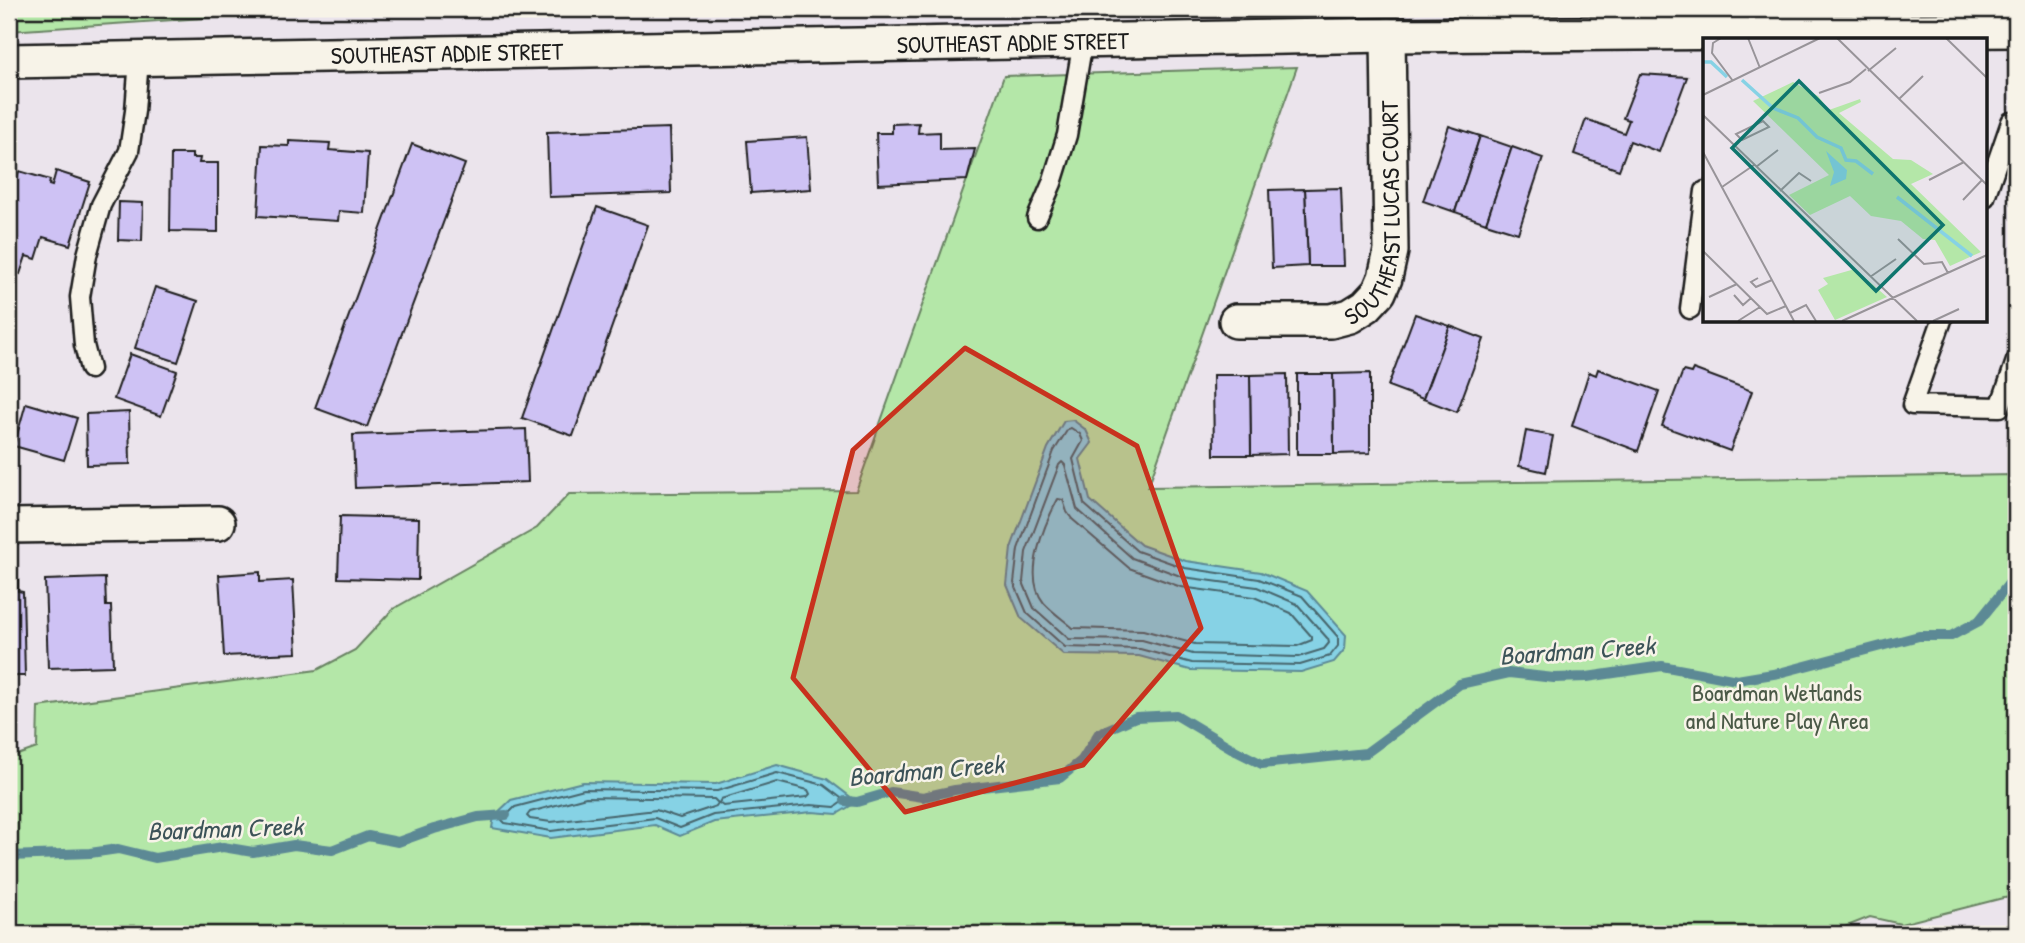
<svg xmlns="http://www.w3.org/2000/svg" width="2025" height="943" viewBox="0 0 2025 943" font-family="'Patrick Hand',sans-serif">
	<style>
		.green { fill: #b4e7a8; stroke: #688262; stroke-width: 2 }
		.water { fill: #86d2e5; stroke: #5c8995; stroke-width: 2 }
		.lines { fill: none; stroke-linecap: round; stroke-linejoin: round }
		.shore { stroke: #46656c; stroke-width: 2 }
		.stream { stroke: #5c8995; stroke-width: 10 }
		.building { fill: #cec2f4; stroke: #1c1c1c; stroke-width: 2 }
		.service-casing { stroke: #1c1c1c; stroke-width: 23 }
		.minor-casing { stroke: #1c1c1c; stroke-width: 38 }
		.service { stroke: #f7f3e8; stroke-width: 18 }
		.minor { stroke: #f7f3e8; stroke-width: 33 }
		.marked { fill: #c8321e; fill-opacity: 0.2; stroke: #c8321e; stroke-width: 5; stroke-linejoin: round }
		.labels { text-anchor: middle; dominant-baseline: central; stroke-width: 5; stroke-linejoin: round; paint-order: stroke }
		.street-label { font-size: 24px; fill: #1c1c1c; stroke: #f7f3e8 }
		.park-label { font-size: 24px; fill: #4a5946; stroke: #f7f3e8 }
		.water-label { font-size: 26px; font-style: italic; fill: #3c5358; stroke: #f7f3e8 }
		.inset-river { fill: none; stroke: #86d2e5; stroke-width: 3.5 }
		.inset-road { fill: none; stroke: #989499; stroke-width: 2 }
		.view { fill: #0f766e; fill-opacity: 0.15; stroke: #0f766e; stroke-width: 3.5 }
		.inset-edge { fill: none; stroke: #1c1c1c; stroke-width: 3.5 }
	</style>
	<rect width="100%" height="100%" fill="#ebe4ec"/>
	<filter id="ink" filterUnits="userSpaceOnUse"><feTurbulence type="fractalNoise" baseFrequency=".0143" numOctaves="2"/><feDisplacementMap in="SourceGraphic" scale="14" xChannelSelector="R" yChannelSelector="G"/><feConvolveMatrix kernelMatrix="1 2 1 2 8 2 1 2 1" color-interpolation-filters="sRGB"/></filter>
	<g filter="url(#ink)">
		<g class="green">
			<path d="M 9,9 L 310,9 L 309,11 L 9,31 Z"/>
			<path d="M 1297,67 L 1148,487 L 2016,475 L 2016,897 L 2003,898 L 1901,924 L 1870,917 L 1827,934 L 9,934 L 9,758 L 37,748 L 38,707 L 317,670 L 355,650 L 393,609 L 537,528 L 569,494 L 856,491 L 1004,76 Z"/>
		</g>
		<g class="water">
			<path d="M 1073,420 L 1086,430 L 1092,443 L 1080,459 L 1090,500 L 1141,545 L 1186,561 L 1261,572 L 1307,591 L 1346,635 L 1345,649 L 1334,662 L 1301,672 L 1190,670 L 1139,656 L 1064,655 L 1021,618 L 1007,585 L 1011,548 L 1048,448 L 1064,421 Z"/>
			<path d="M 777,765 L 827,779 L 857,802 L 837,814 L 812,812 L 714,822 L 680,836 L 655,825 L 551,838 L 492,828 L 494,816 L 511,800 L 583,782 L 716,784 Z"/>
		</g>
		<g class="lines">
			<g class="shore">
				<path d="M 1071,428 L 1080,434 L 1083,441 L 1073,459 L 1084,504 L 1137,551 L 1185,568 L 1259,579 L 1302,596 L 1338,637 L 1338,646 L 1330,656 L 1300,665 L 1192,663 L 1140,649 L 1065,647 L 1027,613 L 1014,583 L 1018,549 L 1054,451 L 1068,429 Z"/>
				<path d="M 1062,462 L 1065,465 L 1077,509 L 1132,558 L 1183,577 L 1257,587 L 1297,604 L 1328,639 L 1329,643 L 1324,649 L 1298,657 L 1193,654 L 1142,640 L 1069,639 L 1034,608 L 1023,582 L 1026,552 L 1059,465 Z"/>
				<path d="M 1058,499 L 1063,500 L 1067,512 L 1072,519 L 1129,568 L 1181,587 L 1254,597 L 1291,613 L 1312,637 L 1312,640 L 1297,646 L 1195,644 L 1143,630 L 1073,628 C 1064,620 1052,612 1044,603 C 1022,577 1044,525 1058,499 Z"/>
				<path d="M 777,773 L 824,785 L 841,798 L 842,802 L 835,807 L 811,805 L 713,815 L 680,828 L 655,818 L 551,831 L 505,823 L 502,820 L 515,807 L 584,789 L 717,791 Z"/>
				<path d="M 777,782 L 808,790 L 810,794 L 807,797 L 723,806 L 719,803 L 721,799 Z"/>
				<path d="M 586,797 L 714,799 L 718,803 L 716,806 L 680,818 L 656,810 L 551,822 L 530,819 L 527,816 L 530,812 Z"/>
			</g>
			<g class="stream">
				<path d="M 845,801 L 857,802 L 891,792 L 923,797 L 955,790 L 1060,778 L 1082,760 L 1099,733 L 1136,717 L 1176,715 L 1238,752 L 1262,764 L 1366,753 L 1460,684 L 1509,673 L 1554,678 L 1587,677 L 1662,666 L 1737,680 L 1779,673 L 1919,636 L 1951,636 L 1979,621 L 2016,575"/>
				<path d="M 9,856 L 90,853 L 118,849 L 155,858 L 223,847 L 253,852 L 294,845 L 332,850 L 368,836 L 398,842 L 434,829 L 478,817 L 506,815"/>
			</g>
		</g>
		<g class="building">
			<path d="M 1640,74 L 1687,77 L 1659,152 L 1630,141 L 1619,170 L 1574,154 L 1586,119 L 1624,133 L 1629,120 L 1623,118 Z"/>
			<path d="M 919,123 L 918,133 L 940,132 L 940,150 L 975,149 L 967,180 L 878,184 L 876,133 L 892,133 L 892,124 Z"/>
			<path d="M 1449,126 L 1480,136 L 1455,212 L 1423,201 Z"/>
			<path d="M 669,128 L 671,193 L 549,197 L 547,132 Z"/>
			<path d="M 1480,136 L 1512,147 L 1486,223 L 1455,212 Z"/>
			<path d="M 807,137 L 811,189 L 751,193 L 747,141 Z"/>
			<path d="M 289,141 L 330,143 L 329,150 L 368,153 L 364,213 L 339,211 L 338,221 L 258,216 L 262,145 L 289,146 Z"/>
			<path d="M 412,144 L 465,164 L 367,427 L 315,408 Z"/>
			<path d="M 1512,147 L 1543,158 L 1518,233 L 1486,223 Z"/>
			<path d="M 171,154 L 192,154 L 192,158 L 200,158 L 199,163 L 218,163 L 218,232 L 170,231 Z"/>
			<path d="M 19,171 L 50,180 L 49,185 L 52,186 L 56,171 L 90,182 L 70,245 L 43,237 L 36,259 L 26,256 L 20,274 L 9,270 L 9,204 Z"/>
			<path d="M 1341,188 L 1344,266 L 1308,266 L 1305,189 Z"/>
			<path d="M 1305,189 L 1308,266 L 1272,268 L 1269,190 Z"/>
			<path d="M 119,202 L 143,203 L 142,241 L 118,240 Z"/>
			<path d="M 597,207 L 648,225 L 573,436 L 522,418 Z"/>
			<path d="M 155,287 L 198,301 L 178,362 L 135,348 Z"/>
			<path d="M 1415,314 L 1450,326 L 1423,399 L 1388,386 Z"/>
			<path d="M 1450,326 L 1484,339 L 1457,412 L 1423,399 Z"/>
			<path d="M 130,354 L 177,371 L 161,416 L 114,399 Z"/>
			<path d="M 1598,369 L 1659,391 L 1638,451 L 1572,426 L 1589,372 L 1596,375 Z"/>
			<path d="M 1693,369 L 1752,391 L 1730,451 L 1662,426 L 1683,371 L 1691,373 Z"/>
			<path d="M 1370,373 L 1370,453 L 1334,454 L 1333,374 Z"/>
			<path d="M 1287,374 L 1288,454 L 1251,455 L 1250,375 Z"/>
			<path d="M 1297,374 L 1333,374 L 1334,454 L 1297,454 Z"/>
			<path d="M 1213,375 L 1250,375 L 1251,455 L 1214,455 Z"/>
			<path d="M 26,403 L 77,418 L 64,460 L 14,446 Z"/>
			<path d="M 129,412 L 130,464 L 87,465 L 86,414 Z"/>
			<path d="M 526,429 L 528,482 L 355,488 L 353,435 Z"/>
			<path d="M 1526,431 L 1553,436 L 1546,472 L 1519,466 Z"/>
			<path d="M 340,516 L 419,518 L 418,580 L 338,578 Z"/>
			<path d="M 260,572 L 260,582 L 293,580 L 297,653 L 224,656 L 219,575 Z"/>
			<path d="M 105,578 L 106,606 L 111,606 L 113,666 L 48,668 L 45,580 Z"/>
			<path d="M 9,580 L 18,580 L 18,591 L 23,592 L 25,676 L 9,676 Z"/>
		</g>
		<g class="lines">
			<defs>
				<g id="service">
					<path d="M 1985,197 L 2011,122 L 2016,122"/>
					<path d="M 1037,218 L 1052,183 L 1067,135 L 1083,41"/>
					<path d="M 1690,309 L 1705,191"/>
					<path d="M 1942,320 L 1912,405 L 2000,407 L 2016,361"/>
					<path d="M 90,369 L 84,345 L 80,297 L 87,255 L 101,205 L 129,151 L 135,111 L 139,59"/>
				</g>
				<g id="minor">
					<path id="s1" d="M 9,61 L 1388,35 L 2016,30"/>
					<path id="s2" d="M 1236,321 L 1331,321 L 1350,316 L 1366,306 L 1379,292 L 1385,278 L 1391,251 L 1388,35"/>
					<path d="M 9,526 L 218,523"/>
				</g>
			</defs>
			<use href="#service" class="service-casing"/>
			<use href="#minor" class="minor-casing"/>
			<use href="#service" class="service"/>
			<use href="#minor" class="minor"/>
		</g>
	</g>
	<path class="marked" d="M 965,348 L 1137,446 L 1201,628 L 1083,765 L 905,812 L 793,678 L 853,450 Z"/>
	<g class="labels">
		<g class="street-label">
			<text stroke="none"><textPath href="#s1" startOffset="1004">SOUTHEAST ADDIE STREET</textPath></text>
			<text stroke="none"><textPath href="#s1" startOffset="438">SOUTHEAST ADDIE STREET</textPath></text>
			<text stroke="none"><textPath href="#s2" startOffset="228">SOUTHEAST LUCAS COURT</textPath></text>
		</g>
		<g class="park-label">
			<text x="1777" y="692">Boardman Wetlands<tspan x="1777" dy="28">and Nature Play Area</tspan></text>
		</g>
		<g class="water-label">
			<text transform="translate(1577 650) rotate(-4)">Boardman Creek</text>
			<text transform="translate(926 770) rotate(-5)">Boardman Creek</text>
			<text transform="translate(225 828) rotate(-2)">Boardman Creek</text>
		</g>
	</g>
	<g transform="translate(1703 38)">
		<rect width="284" height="284" fill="#ebe4ec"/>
		<path d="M 90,44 L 115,58 L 126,72 L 157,61 L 158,64 L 136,75 L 190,121 L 208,122 L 230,136 L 208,146 L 278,214 L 247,228 L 232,202 L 220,201 L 198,183 L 168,178 L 147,158 L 107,177 L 86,157 L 126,137 L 50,63 ZM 152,231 L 184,259 L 132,282 L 115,252 L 125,246 L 120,240 Z" fill="#b4e7a8"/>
		<path d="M 123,113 L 144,132 L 143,141 L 127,148 L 131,134 Z" fill="#86d2e5"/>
		<path class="inset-river" d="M 0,24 L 8,24 L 24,39M 39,42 L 70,70 L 95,80 L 114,99 L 138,110 L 143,122 L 153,123 L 170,136M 194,159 L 269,218"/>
		<path class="inset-road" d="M 18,0 L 10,5 L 9,15 L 30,43M 45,0 L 57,30M 134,0 L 284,147M 243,0 L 284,40M 165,33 L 193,10M 116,55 L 147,44 L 163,31M 0,57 L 117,0M 196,61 L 220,38M 0,77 L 214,283M 60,83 L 66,89 L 39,102 L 33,96 ZM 0,114 L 91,283M 53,129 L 75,112M 226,142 L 261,124M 19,149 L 51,127M 77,153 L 96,135 L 108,143M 260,162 L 279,142M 195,201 L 221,226 L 239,224 L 245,235M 0,213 L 64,276 L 83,268M 167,239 L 193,221M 55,240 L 48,244 L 53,249 L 69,242M 31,257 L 40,267 L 48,260M 6,259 L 34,246M 87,275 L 103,267 L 113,283M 35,283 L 57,269M 139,283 L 284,217M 230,283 L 256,271"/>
		<path class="view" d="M 96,43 L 240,187 L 173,253 L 29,110 Z"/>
		<rect width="284" height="284" class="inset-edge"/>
	</g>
	<rect width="2025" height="943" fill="none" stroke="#f7f3e8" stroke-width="35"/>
	<rect x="18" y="18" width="1990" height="908" fill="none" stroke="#1c1c1c" stroke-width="2.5" filter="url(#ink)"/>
</svg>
